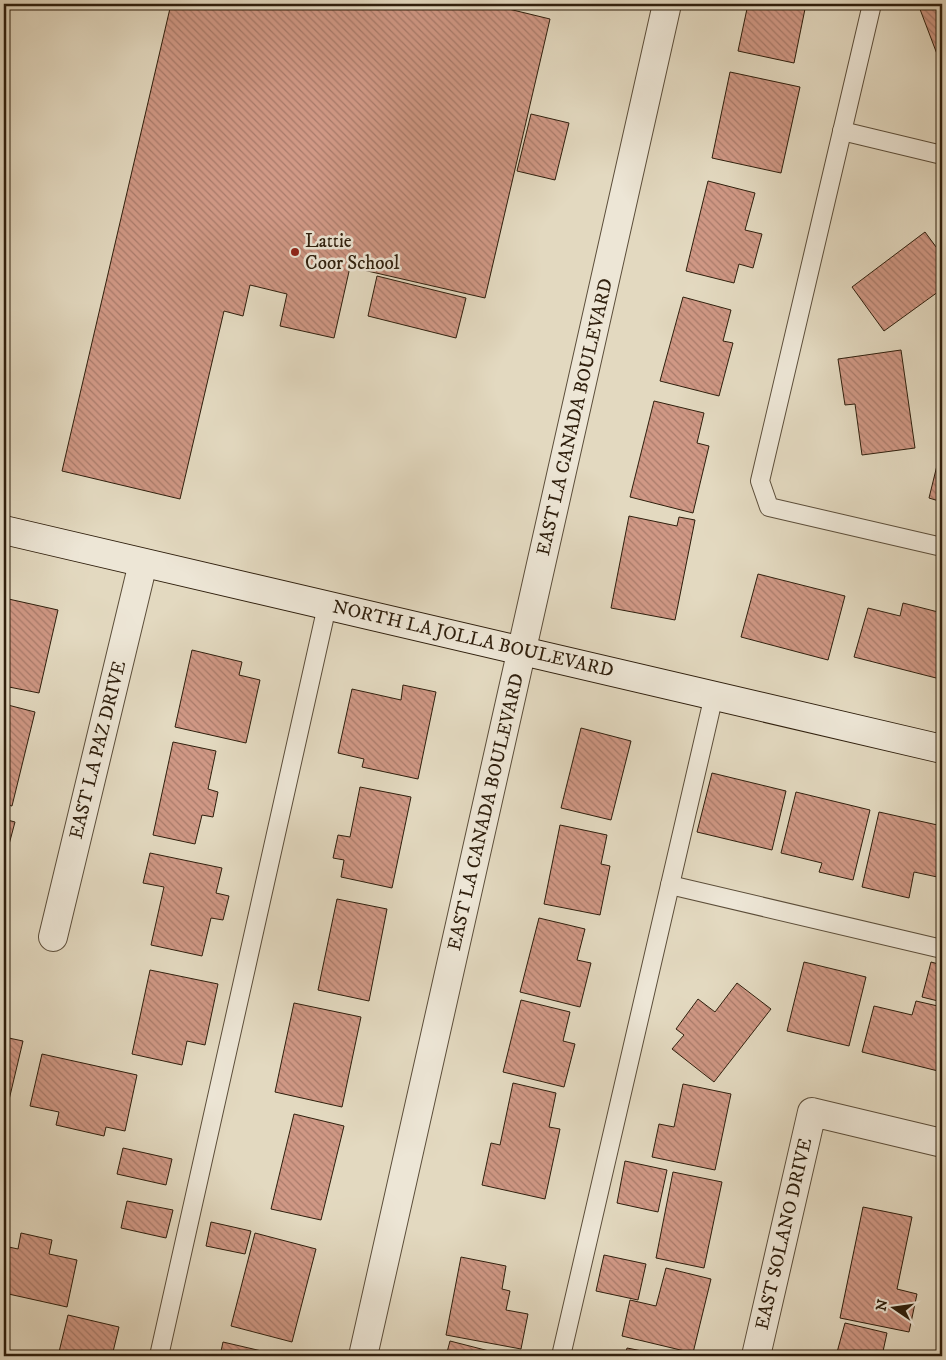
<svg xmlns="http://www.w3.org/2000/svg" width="946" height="1360" viewBox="0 0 946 1360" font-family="'IM FELL DW Pica',serif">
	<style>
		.building { fill: url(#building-back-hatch); stroke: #2f1f0d }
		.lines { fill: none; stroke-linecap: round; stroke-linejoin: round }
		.lane-casing { stroke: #5c4e3a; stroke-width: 20 }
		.street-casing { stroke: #5c4e3a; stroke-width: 30 }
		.secondary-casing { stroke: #2f1f0d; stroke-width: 30 }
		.lane { stroke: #ede6d6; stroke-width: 18 }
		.street { stroke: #ede6d6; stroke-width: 28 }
		.secondary { stroke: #ede6d6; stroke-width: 28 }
		.poi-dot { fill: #8f2418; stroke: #ede6d6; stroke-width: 2 }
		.labels { text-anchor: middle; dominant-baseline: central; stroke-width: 5; stroke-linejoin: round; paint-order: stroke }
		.poi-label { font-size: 19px; fill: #2f1f0d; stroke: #ede6d6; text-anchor: start }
		.street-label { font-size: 19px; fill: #2f1f0d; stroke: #ede6d6 }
	</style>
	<defs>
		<pattern id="building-back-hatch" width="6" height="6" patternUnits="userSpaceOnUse" patternTransform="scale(1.25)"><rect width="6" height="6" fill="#d09885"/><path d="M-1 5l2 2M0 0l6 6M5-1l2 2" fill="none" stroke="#a97b6b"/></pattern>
	</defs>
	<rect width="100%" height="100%" fill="#e3d9c0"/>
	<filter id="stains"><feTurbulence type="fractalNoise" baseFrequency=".004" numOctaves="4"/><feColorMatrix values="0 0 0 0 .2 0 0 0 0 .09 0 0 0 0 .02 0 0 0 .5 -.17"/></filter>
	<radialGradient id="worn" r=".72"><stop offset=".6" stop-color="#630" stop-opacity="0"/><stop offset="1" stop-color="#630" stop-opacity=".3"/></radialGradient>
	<g class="building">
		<path d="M 171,4 L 488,4 L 550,19 L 485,298 L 350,267 L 334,338 L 280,326 L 287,294 L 250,285 L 243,316 L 224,311 L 180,499 L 62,471 Z"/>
		<path d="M 748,4 L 806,4 L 794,63 L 738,51 Z"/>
		<path d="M 918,4 L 942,4 L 942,52 L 937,54 Z"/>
		<path d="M 730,72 L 800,87 L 781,173 L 712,158 Z"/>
		<path d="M 531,114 L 569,123 L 555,180 L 517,171 Z"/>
		<path d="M 708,181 L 755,193 L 745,230 L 762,234 L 753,268 L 739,264 L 734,283 L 686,271 Z"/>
		<path d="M 925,232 L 942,255 L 942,289 L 884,331 L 852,287 Z"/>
		<path d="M 377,276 L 466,298 L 456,338 L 368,316 Z"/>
		<path d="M 683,297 L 731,310 L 723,341 L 733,343 L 719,396 L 660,381 Z"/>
		<path d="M 901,350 L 915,448 L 862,455 L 855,404 L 845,405 L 838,359 Z"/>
		<path d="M 654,401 L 704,413 L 697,443 L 709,446 L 693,513 L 630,497 Z"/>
		<path d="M 942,445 L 942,502 L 929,498 Z"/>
		<path d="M 629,516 L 677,526 L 679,517 L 695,520 L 675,620 L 611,608 Z"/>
		<path d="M 758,574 L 845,596 L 828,660 L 741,637 Z"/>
		<path d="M 4,598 L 58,610 L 39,693 L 4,686 Z"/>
		<path d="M 903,603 L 942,613 L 942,670 L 940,679 L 854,657 L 868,608 L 900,616 Z"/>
		<path d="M 192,650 L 242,662 L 239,675 L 260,680 L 246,743 L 175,727 Z"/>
		<path d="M 403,685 L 436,692 L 418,779 L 362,767 L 364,759 L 338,753 L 352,689 L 401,700 Z"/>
		<path d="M 4,704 L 35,712 L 12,806 L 4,804 Z"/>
		<path d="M 581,728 L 631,741 L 611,820 L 561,808 Z"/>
		<path d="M 173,742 L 216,751 L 208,789 L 218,792 L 213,817 L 202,815 L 195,844 L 153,835 Z"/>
		<path d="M 712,773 L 786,791 L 772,850 L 697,832 Z"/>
		<path d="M 360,787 L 411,797 L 392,888 L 341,877 L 344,860 L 333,858 L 338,835 L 350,837 Z"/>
		<path d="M 796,792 L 870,810 L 853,880 L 819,872 L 822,863 L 781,853 Z"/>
		<path d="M 879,812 L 942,826 L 942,878 L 914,872 L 909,898 L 862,887 Z"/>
		<path d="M 4,819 L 15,822 L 7,852 L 4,851 Z"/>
		<path d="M 560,825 L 607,835 L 601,864 L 610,866 L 600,915 L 544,904 Z"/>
		<path d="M 150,853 L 222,868 L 216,893 L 229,896 L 223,920 L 211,918 L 202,956 L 151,945 L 164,887 L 143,883 Z"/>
		<path d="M 337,899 L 387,909 L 369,1001 L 318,990 Z"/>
		<path d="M 539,918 L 585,929 L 577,960 L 591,963 L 580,1007 L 520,992 Z"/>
		<path d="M 804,962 L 866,977 L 849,1046 L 787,1031 Z"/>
		<path d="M 931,962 L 942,965 L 942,1002 L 922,997 Z"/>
		<path d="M 150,970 L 218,984 L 205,1045 L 187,1041 L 182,1065 L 132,1054 Z"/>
		<path d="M 737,983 L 771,1009 L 714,1082 L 672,1049 L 684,1035 L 676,1029 L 698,999 L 715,1012 Z"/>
		<path d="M 521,1000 L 570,1012 L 563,1041 L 575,1044 L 564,1087 L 503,1072 Z"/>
		<path d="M 916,1001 L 942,1007 L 942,1072 L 862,1052 L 874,1006 L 912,1015 Z"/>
		<path d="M 294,1003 L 361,1017 L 342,1107 L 275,1092 Z"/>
		<path d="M 4,1037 L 23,1041 L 4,1121 Z"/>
		<path d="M 42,1054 L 137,1075 L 125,1131 L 106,1127 L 104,1136 L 56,1125 L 59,1112 L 30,1106 Z"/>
		<path d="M 513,1083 L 556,1093 L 549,1127 L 560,1129 L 545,1199 L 482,1185 L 491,1143 L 500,1145 Z"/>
		<path d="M 683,1084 L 731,1094 L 715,1170 L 652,1157 L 659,1124 L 674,1127 Z"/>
		<path d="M 294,1114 L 344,1126 L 321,1220 L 271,1209 Z"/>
		<path d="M 123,1148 L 172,1159 L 166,1185 L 117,1174 Z"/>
		<path d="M 625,1161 L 667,1170 L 658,1212 L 617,1203 Z"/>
		<path d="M 673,1172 L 722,1182 L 704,1268 L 656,1258 Z"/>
		<path d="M 127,1201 L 173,1210 L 166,1238 L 121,1228 Z"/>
		<path d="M 863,1207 L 912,1217 L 897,1289 L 917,1294 L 909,1332 L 840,1318 Z"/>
		<path d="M 211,1222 L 251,1231 L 245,1254 L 206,1246 Z"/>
		<path d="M 21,1233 L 52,1240 L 49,1254 L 77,1260 L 67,1307 L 4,1293 L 4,1246 L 18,1249 Z"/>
		<path d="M 255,1233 L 316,1249 L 292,1342 L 231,1326 Z"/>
		<path d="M 604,1255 L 646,1264 L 638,1300 L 596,1291 Z"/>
		<path d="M 461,1257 L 506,1266 L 502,1289 L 510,1291 L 506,1310 L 528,1314 L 521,1349 L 446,1335 Z"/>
		<path d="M 666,1268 L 711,1279 L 693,1353 L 622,1336 L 630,1300 L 656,1306 Z"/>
		<path d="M 68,1315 L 119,1327 L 112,1356 L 58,1356 Z"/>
		<path d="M 845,1323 L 887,1333 L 882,1356 L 836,1356 Z"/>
		<path d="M 450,1341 L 497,1353 L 496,1356 L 446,1356 Z"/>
		<path d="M 223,1342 L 283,1356 L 220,1356 Z"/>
		<path d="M 627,1348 L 667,1356 L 625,1356 Z"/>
	</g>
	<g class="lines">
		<defs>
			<g id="lane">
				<path d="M 872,4 L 760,481 L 769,507 L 942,547"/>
				<path d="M 842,131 L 942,155"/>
				<path d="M 670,885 L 942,949"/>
				<path d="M 159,1356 L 327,606"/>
				<path d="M 561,1356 L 714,695"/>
			</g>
			<g id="street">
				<path d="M 53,937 L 143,563"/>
				<path d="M 363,1356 L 667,4"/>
				<path d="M 756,1356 L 812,1112 L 942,1143"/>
			</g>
			<path id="secondary" d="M 4,530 L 942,749"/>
		</defs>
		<use href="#lane" class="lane-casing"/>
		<use href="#street" class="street-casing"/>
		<use href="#secondary" class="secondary-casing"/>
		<use href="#lane" class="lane"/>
		<use href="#street" class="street"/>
		<use href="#secondary" class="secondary"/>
	</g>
	<circle class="poi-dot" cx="295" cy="252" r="5"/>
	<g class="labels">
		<g class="poi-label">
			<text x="305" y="241">Lattie<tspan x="305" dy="22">Coor School</tspan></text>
		</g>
		<g class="street-label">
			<text transform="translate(575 417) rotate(-77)">EAST LA CANADA BOULEVARD</text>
			<text transform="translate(473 639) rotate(13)">NORTH LA JOLLA BOULEVARD</text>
			<text transform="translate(98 750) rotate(-76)">EAST LA PAZ DRIVE</text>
			<text transform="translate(486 812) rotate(-77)">EAST LA CANADA BOULEVARD</text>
			<text transform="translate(784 1234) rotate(-77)">EAST SOLANO DRIVE</text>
		</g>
	</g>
	<rect width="946" height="1360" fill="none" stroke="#e3d9c0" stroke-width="20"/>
	<rect x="5" y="5" width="936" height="1350" fill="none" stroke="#2f1f0d" stroke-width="2.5"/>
	<rect x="10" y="10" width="926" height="1340" fill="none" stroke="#2f1f0d"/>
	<g transform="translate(894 1308) rotate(283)" stroke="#ede6d6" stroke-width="4" paint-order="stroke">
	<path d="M0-4L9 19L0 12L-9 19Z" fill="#2f1f0d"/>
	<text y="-8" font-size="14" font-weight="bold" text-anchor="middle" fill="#2f1f0d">N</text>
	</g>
	<rect width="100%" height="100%" filter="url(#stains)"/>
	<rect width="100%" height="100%" fill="url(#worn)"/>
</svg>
